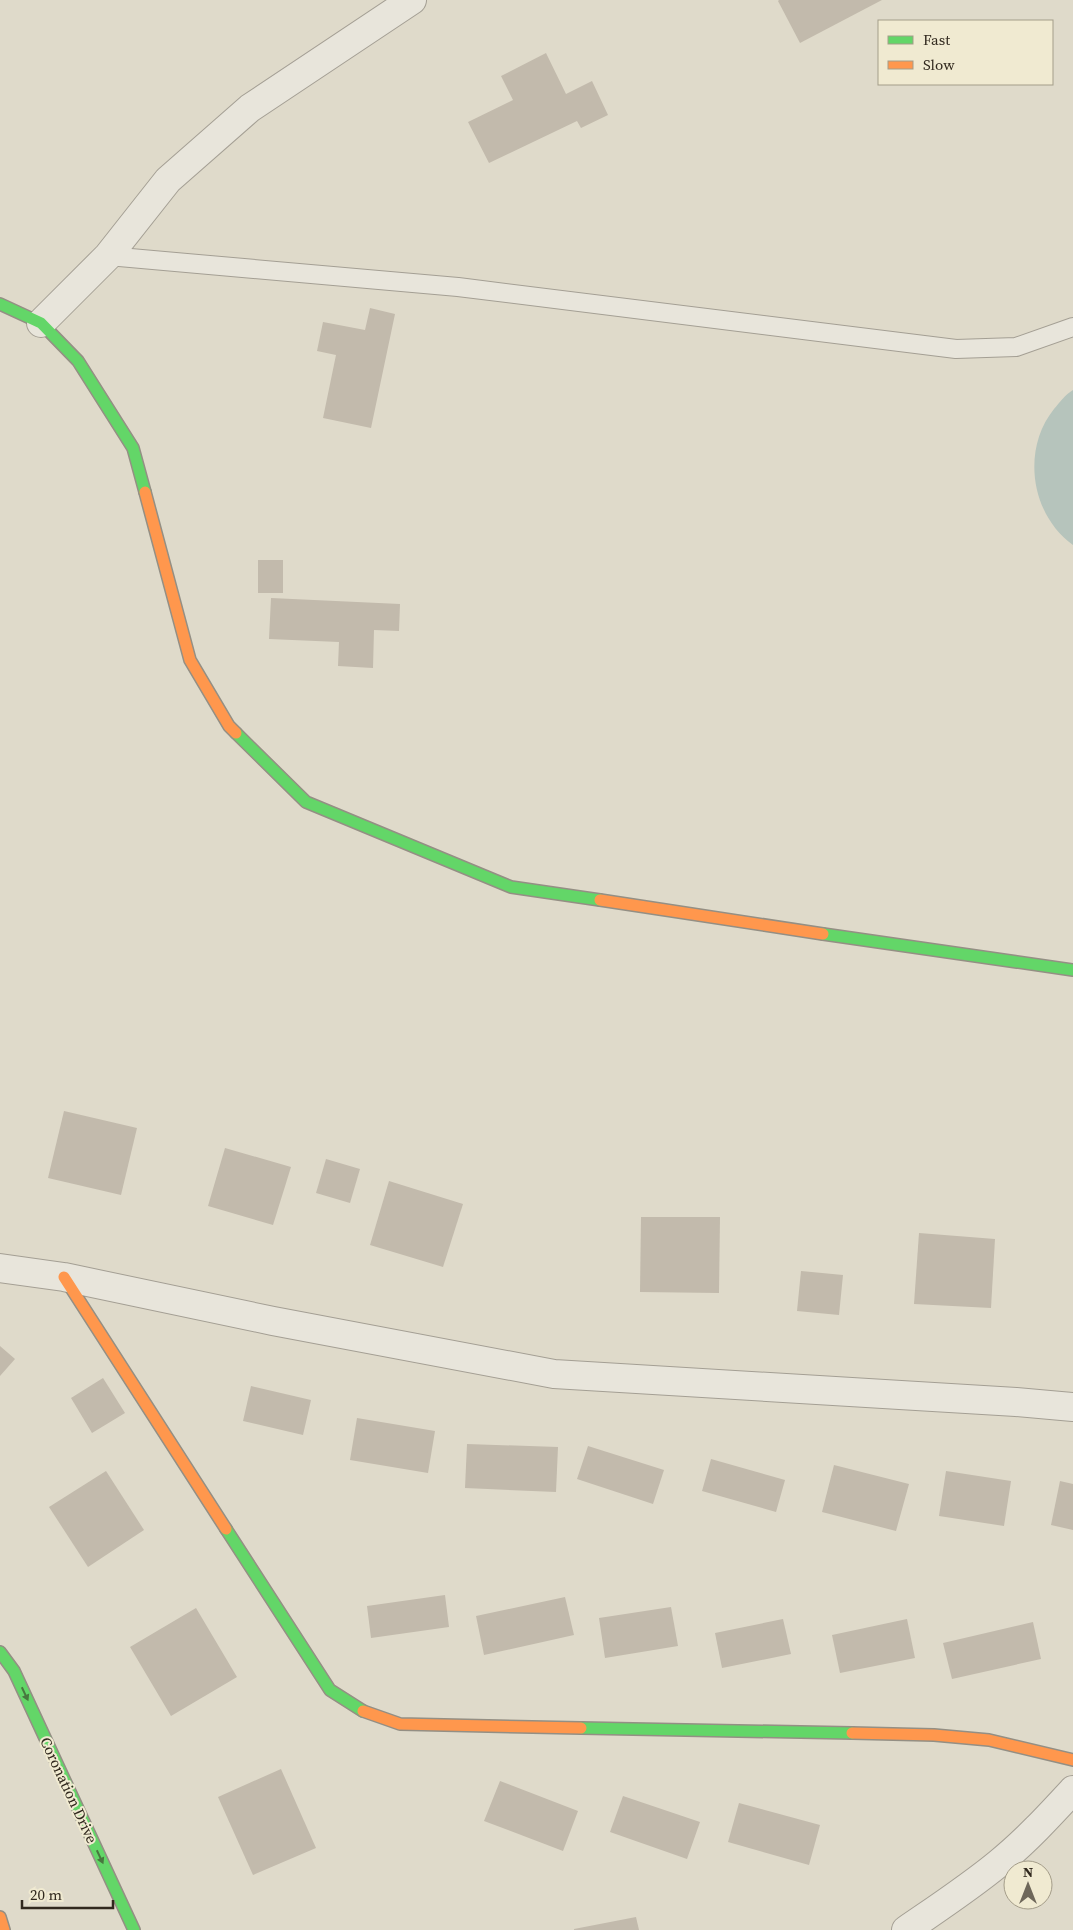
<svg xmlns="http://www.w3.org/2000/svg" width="1073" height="1930" viewBox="0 0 1073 1930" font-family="'Source Serif 4',serif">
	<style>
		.water { fill: #b6c4bc }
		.building { fill: #c2baac }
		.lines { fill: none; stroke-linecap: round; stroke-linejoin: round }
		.lane-casing { stroke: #a49f94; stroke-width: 20 }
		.street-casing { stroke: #a49f94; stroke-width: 30 }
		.fast-casing { stroke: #948f84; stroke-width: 14 }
		.slow-casing { stroke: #948f84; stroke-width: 14 }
		.lane { stroke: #e8e5db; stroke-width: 18 }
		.street { stroke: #e8e5db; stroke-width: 28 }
		.fast { stroke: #63d668; stroke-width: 11 }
		.slow { stroke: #ff974d; stroke-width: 11 }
		.oneway { fill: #48773f }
		.labels { text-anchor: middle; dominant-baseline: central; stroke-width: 4; stroke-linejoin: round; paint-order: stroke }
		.street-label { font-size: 15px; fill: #31291e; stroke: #f0ead1 }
	</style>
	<rect width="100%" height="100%" fill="#dfdaca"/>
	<path class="water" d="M 1073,390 L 1073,545 C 1031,515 1021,450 1054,409 C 1060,402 1065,395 1073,390 Z"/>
	<g class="building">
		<path d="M 779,0 L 882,0 L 800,43 L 778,1 Z"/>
		<path d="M 546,53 L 566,94 L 592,81 L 608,115 L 581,128 L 577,121 L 489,163 L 468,122 L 513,100 L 501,76 Z"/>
		<path d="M 370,308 L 395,314 L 371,428 L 323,418 L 336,355 L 317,351 L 323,322 L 365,330 Z"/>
		<rect x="258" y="560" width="25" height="33"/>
		<path d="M 271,598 L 400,604 L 399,631 L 374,630 L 373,668 L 338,666 L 339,642 L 269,639 Z"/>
		<path d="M 64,1111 L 137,1128 L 121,1195 L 48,1178 Z"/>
		<path d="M 225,1148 L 291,1167 L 273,1225 L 208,1206 Z"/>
		<path d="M 326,1159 L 360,1169 L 350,1203 L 316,1193 Z"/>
		<path d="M 389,1181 L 463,1204 L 443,1267 L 370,1245 Z"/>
		<path d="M 641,1217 L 720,1217 L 719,1293 L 640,1292 Z"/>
		<path d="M 919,1233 L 995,1239 L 991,1308 L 914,1304 Z"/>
		<path d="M 801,1271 L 843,1275 L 839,1315 L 797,1311 Z"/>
		<path d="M 0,1346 L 15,1359 L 0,1376 Z"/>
		<path d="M 103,1378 L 125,1413 L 92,1433 L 71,1398 Z"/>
		<path d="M 251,1386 L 311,1400 L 303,1435 L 243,1421 Z"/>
		<path d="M 357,1418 L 435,1431 L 428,1473 L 350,1460 Z"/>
		<path d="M 467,1444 L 558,1447 L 556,1492 L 465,1488 Z"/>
		<path d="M 588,1446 L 664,1470 L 653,1504 L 577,1479 Z"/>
		<path d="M 711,1459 L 785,1480 L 776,1512 L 702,1491 Z"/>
		<path d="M 834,1465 L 909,1484 L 896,1531 L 822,1512 Z"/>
		<path d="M 106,1471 L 144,1530 L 88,1567 L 49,1507 Z"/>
		<path d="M 946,1471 L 1011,1481 L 1004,1526 L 939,1516 Z"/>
		<path d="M 1060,1481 L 1073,1484 L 1073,1530 L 1051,1525 Z"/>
		<path d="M 445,1595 L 449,1627 L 371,1638 L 367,1606 Z"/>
		<path d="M 565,1597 L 574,1635 L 484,1655 L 476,1616 Z"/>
		<path d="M 671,1607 L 678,1646 L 605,1658 L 599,1618 Z"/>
		<path d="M 196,1608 L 237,1677 L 171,1716 L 130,1647 Z"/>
		<path d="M 783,1619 L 791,1654 L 722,1668 L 715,1633 Z"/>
		<path d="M 907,1619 L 915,1658 L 840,1673 L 832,1635 Z"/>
		<path d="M 1033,1622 L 1041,1659 L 952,1679 L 943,1643 Z"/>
		<path d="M 281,1769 L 316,1848 L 253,1875 L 218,1797 Z"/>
		<path d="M 500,1781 L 578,1811 L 563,1851 L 484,1821 Z"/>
		<path d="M 623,1796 L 700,1822 L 687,1859 L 610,1832 Z"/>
		<path d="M 739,1803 L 820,1825 L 809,1865 L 728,1842 Z"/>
		<path d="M 636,1917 L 639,1930 L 574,1930 L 574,1929 Z"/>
	</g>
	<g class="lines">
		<defs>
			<path id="lane" d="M 108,256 L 458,287 L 956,349 L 1016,347 L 1073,327"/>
			<g id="street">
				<path d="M 41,323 L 108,256 L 168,180 L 250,108 L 412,0"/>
				<path d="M 0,1268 L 64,1277 L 273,1321 L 554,1374 L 1016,1402 L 1073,1407"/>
				<path d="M 906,1930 C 938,1908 970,1887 999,1863 C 1026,1841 1049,1816 1073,1790"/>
			</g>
			<g id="fast">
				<path d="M 0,304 L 41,323 L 78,361 L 133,448 L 145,492"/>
				<path d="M 236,733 L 306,802 L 511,887 L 600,900"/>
				<path d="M 823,934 L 1073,970"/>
				<path d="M 226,1529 L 330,1690 L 363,1711"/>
				<path d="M 0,1652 L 14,1671 L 134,1930"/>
				<path d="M 581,1728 L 852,1733"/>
			</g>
			<g id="slow">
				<path d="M 145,492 L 190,660 L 229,726 L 236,733"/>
				<path d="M 600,900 L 823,934"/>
				<path d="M 64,1277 L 226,1529"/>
				<path d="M 363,1711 L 400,1724 L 581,1728"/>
				<path d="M 852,1733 L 934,1735 L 989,1740 L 1073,1760"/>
				<path d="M 0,1917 L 4,1930"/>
			</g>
		</defs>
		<use href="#lane" class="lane-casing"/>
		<use href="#street" class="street-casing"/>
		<use href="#fast" class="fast-casing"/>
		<use href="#slow" class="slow-casing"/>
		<use href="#lane" class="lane"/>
		<use href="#street" class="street"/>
		<use href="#fast" class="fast"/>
		<use href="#slow" class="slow"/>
	</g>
	<defs><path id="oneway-solid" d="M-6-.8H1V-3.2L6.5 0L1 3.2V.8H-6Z" transform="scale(1.25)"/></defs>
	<g class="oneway">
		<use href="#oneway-solid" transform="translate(25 1694) rotate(65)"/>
		<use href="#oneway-solid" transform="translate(100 1857) rotate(65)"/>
	</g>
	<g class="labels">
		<g class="street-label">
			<text transform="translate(69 1790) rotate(65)">Coronation Drive</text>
		</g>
	</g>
	<rect x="878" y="20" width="175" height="65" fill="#f0ead1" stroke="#a49d89"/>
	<rect x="888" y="36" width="25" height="8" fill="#63d668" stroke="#a49d89"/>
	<text x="923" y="45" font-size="15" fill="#31291e">Fast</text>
	<rect x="888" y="61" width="25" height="8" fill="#ff974d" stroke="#a49d89"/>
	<text x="923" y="70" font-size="15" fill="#31291e">Slow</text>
	<g transform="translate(1028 1885)"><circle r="24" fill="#f0ead1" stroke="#a49d89"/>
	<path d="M0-4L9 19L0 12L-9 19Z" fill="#6e675a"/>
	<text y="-8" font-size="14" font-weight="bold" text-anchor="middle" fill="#31291e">N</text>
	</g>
	<path d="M22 1900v8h91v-8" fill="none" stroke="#31291e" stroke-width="2.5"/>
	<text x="30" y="1900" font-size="15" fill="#31291e" stroke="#f0ead1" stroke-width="4" paint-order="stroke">20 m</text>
</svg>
